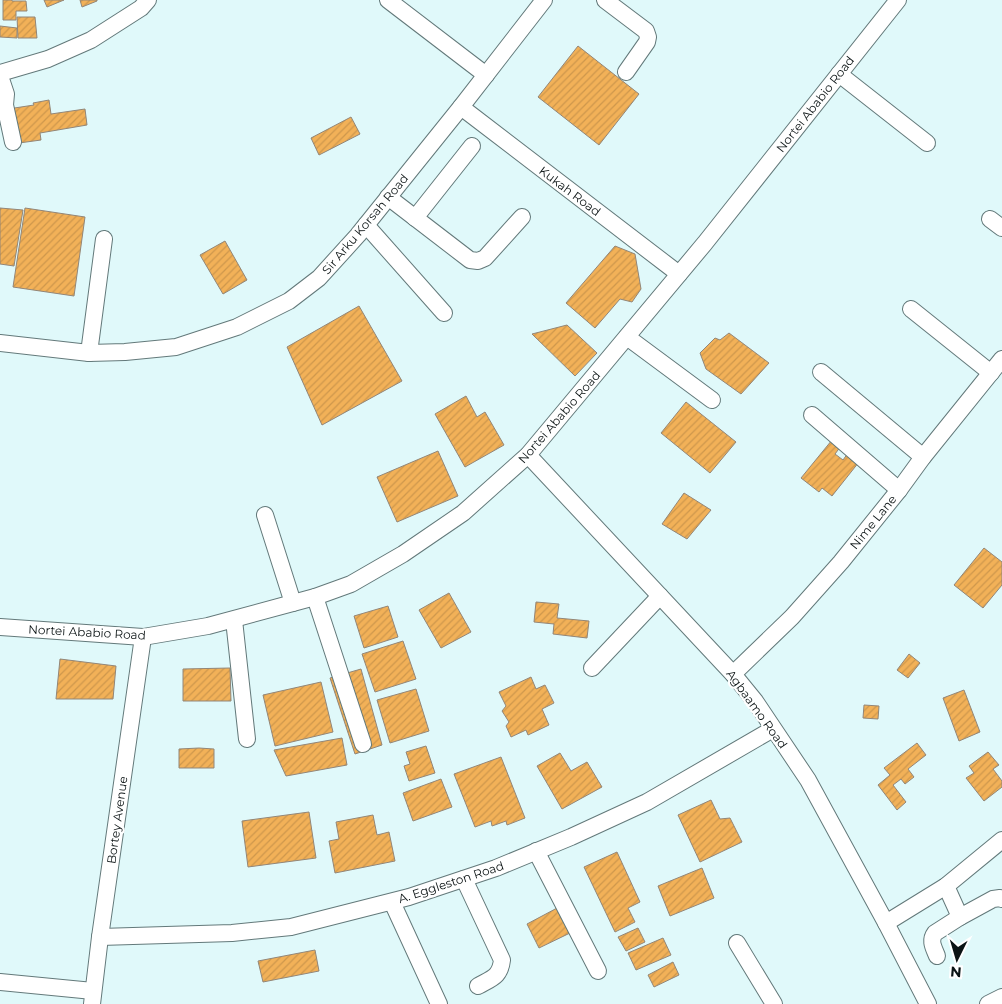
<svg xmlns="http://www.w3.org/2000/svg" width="1002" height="1004" viewBox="0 0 1002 1004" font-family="Montserrat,sans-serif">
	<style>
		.building { fill: url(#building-hatch); stroke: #928678 }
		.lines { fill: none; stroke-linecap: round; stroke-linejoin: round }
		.minor-casing { stroke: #63797a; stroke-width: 18 }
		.minor { stroke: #fff; stroke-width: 16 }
		.labels { text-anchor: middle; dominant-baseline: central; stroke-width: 4.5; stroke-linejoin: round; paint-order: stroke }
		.street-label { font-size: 12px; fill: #0b1314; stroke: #fff }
	</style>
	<defs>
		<pattern id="building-hatch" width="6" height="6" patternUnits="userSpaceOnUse" patternTransform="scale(1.25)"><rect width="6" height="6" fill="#f2b158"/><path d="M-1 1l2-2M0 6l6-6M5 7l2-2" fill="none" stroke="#ce974c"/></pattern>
	</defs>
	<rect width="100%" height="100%" fill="#e0f9fa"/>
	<g class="building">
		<path d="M 3,0 L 12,0 L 12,1 L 26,1 L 27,11 L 16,11 L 16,20 L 3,20 Z"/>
		<path d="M 44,0 L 64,0 L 47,7 Z"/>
		<path d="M 80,0 L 97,0 L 97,1 L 82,7 Z"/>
		<path d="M 17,17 L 35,17 L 37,38 L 18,38 Z"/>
		<path d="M 0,26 L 17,28 L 17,38 L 0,37 Z"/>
		<path d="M 578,46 L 639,94 L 599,145 L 538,97 Z"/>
		<path d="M 49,100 L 51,114 L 85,109 L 87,125 L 40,133 L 41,140 L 19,143 L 8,109 L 34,105 L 33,103 Z"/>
		<path d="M 351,117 L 360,134 L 319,155 L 311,138 Z"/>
		<path d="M 0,208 L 23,210 L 14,266 L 0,264 Z"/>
		<path d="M 25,208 L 85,217 L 74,296 L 13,287 Z"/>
		<path d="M 225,241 L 247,280 L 223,294 L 200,255 Z"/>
		<path d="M 615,246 L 635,254 L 641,289 L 632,302 L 620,299 L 595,328 L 566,303 Z"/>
		<path d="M 359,306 L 402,381 L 322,425 L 287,347 Z"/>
		<path d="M 567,325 L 597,353 L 575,376 L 532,334 Z"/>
		<path d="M 729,333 L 769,363 L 741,394 L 706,369 L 700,353 L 715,338 L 720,340 Z"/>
		<path d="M 466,396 L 477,417 L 485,412 L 504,445 L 465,467 L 435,414 Z"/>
		<path d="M 686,402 L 736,442 L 710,473 L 661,433 Z"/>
		<path d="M 832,440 L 841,446 L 835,454 L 843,460 L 848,453 L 859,462 L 832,496 L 822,488 L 819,492 L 801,478 Z"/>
		<path d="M 438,451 L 458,496 L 397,522 L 377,477 Z"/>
		<path d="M 684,493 L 711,510 L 687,539 L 662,524 Z"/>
		<path d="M 984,548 L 1002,562 L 1002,585 L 983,608 L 954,585 Z"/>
		<path d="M 449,593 L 471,632 L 441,648 L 419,610 Z"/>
		<path d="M 536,602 L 559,604 L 557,618 L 589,621 L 587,638 L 553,634 L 554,624 L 534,622 Z"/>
		<path d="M 388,606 L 398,637 L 364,648 L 354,616 Z"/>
		<path d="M 403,641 L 416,679 L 375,692 L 362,654 Z"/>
		<path d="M 909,654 L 920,663 L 908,678 L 897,670 Z"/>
		<path d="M 60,659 L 116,666 L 113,699 L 56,699 Z"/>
		<path d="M 230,668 L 231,701 L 183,701 L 183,669 Z"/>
		<path d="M 361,669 L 382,745 L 355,754 L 330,678 Z"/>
		<path d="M 531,677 L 536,689 L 545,685 L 554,703 L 542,709 L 549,725 L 528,735 L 526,730 L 511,737 L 506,726 L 509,722 L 502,711 L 506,706 L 499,692 Z"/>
		<path d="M 321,682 L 333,732 L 275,746 L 263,695 Z"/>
		<path d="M 416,689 L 429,731 L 390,743 L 377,700 Z"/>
		<path d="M 964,690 L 980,732 L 959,741 L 943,698 Z"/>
		<path d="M 864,705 L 879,706 L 878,719 L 863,718 Z"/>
		<path d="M 342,738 L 347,765 L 286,776 L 274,750 Z"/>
		<path d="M 917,743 L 926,755 L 908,769 L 914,777 L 905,784 L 901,779 L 893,785 L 906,802 L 897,810 L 878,785 L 890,775 L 884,768 Z"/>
		<path d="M 426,746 L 435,773 L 409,781 L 404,766 L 410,764 L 406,752 Z"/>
		<path d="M 199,748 L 214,749 L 214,768 L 179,768 L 179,749 Z"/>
		<path d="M 988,752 L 999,765 L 993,769 L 1002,781 L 1002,787 L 984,801 L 966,778 L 974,773 L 969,766 Z"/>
		<path d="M 560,753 L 571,771 L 587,762 L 602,787 L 562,809 L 537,766 Z"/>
		<path d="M 501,757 L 525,818 L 507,825 L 506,821 L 492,826 L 491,821 L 475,827 L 454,774 Z"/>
		<path d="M 441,779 L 452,807 L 413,821 L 403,793 Z"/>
		<path d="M 711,800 L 720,819 L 730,818 L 742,842 L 700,862 L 678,815 Z"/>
		<path d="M 309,812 L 316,858 L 248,867 L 242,821 Z"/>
		<path d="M 373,815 L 377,835 L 389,832 L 395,861 L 335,873 L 329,841 L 339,839 L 336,822 Z"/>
		<path d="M 617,852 L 640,902 L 628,908 L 635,922 L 615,932 L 584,867 Z"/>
		<path d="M 702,868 L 714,898 L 670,916 L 658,886 Z"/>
		<path d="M 559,907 L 570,933 L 539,948 L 527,924 Z"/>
		<path d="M 638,928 L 645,942 L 626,951 L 618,937 Z"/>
		<path d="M 663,938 L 671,955 L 636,970 L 628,953 Z"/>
		<path d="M 315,950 L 319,971 L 263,982 L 258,961 Z"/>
		<path d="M 673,962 L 679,975 L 654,987 L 648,975 Z"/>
	</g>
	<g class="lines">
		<defs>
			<g id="minor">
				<path d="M 388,0 L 486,75"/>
				<path d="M 605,0 L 646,31 L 648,37 L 647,42 L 626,72"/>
				<path d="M 0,73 L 48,59 L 91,40 L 141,8 L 148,0"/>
				<path d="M 839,74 L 927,143"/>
				<path d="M 0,76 L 6,94 L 5,105 L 13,142"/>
				<path d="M 461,107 L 679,274"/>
				<path d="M 388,197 L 470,260 L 478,261 L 485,258 L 522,217"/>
				<path d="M 415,218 L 472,146"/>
				<path d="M 990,219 L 1002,228"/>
				<path d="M 366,225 L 444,313"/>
				<path d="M 911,309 L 991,373"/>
				<path d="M 627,337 L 712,400"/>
				<path d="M 0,343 L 89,353 L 125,352 L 176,347 L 237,327 L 289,301 L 319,278 L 358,235 L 461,107 L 544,0"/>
				<path d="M 89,353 L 104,239"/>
				<path d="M 821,372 L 923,457"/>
				<path d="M 812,415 L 899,490"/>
				<path d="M 528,455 L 733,674 L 755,701 L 808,780 L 886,923 L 928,1004"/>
				<path d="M 265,515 L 293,603"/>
				<path d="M 315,597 L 363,744"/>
				<path d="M 234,620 L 247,739"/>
				<path d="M 0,627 L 143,637 L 208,626 L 315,597 L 351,584 L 403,554 L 463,513 L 528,455 L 705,243 L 898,0"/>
				<path d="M 592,668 L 660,596"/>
				<path d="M 733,674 L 792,617 L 841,562 L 899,490 L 923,457 L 1002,359"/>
				<path d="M 536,851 L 598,971"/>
				<path d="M 464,879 L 502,960 C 500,977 492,978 478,986"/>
				<path d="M 392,902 L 439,1004"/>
				<path d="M 960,917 L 993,899 L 1000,898 L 1002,899"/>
				<path d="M 886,923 L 946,886 L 1002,840"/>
				<path d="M 100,937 L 232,933 L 291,927 L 409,897 L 496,868 L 571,837 L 647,802 L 773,729"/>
				<path d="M 737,943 L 774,1004"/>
				<path d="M 937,956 C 934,948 929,941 935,933 L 960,917 L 946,886"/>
				<path d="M 0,982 L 93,991"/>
				<path d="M 92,1004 L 100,937 L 143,637"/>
				<path d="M 988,1004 L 1002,997"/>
			</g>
		</defs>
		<use href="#minor" class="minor-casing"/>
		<use href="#minor" class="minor"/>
	</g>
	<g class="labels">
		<g class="street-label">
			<text transform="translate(815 104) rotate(-52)">Nortei Ababio Road</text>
			<text transform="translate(570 191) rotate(37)">Kukah Road</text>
			<text transform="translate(365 224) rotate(-50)">Sir Arku Korsah Road</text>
			<text transform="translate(559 417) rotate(-49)">Nortei Ababio Road</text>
			<text transform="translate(873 522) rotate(-51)">Nime Lane</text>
			<text transform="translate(87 632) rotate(3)">Nortei Ababio Road</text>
			<text transform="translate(757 709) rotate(54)">Agbaamo Road</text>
			<text transform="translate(117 820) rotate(-82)">Bortey Avenue</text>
			<text transform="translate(451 882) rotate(-18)">A. Eggleston Road</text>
		</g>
	</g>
	<g transform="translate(957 959) rotate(185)" stroke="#ffffff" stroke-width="4" paint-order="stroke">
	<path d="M0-4L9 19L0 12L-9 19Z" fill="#0b1314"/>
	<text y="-8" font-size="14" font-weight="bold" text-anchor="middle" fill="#0b1314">N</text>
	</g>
</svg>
